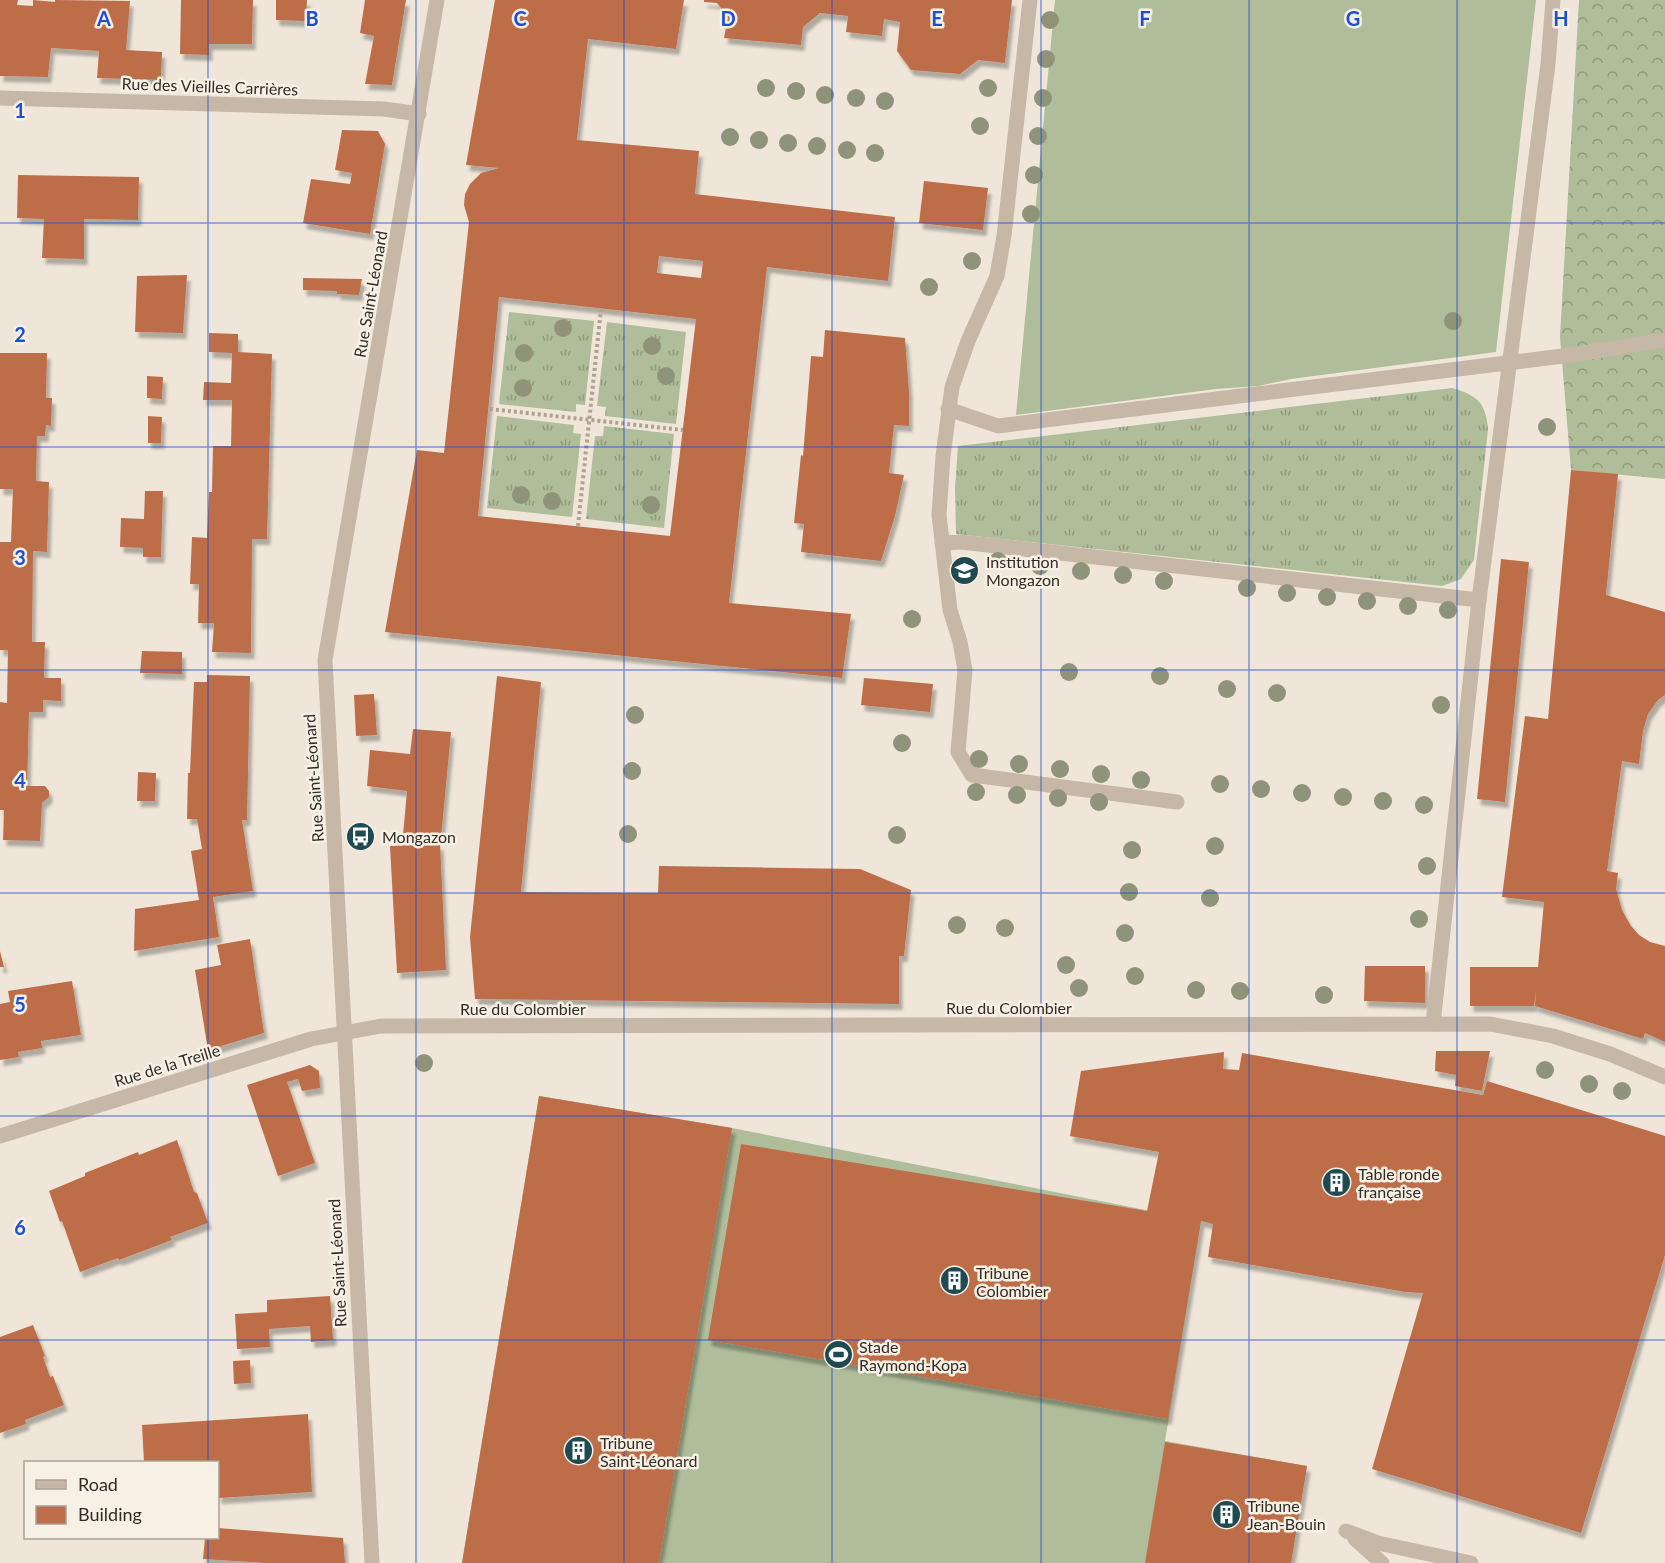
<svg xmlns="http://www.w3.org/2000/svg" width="1665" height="1563" viewBox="0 0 1665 1563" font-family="Lato,sans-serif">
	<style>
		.grass { fill: url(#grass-tufts) }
		.forest { fill: url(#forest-crowns) }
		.garden { fill: #afbd9a }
		.building { fill: #be6d48; fill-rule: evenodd; filter: url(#shadow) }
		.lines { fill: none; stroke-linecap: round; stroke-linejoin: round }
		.path { stroke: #b2a190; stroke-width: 4; stroke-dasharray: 3 3; stroke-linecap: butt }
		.service { stroke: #c6b7a6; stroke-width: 15 }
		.minor { stroke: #c6b7a6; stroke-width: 15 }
		.tertiary { stroke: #c6b7a6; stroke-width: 15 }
		.tree { fill: #8f937a }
		.grid { fill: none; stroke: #1d4ed8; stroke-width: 1.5; stroke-opacity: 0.55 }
		.labels { text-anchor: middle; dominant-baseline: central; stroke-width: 5; stroke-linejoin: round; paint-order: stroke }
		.street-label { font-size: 16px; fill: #332b26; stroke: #f7f0e5 }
		.poi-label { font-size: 16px; fill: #332b26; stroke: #f7f0e5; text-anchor: start }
		.grid-label { font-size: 20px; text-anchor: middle; font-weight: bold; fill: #1d4ed8; stroke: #f7f0e5; stroke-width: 5; stroke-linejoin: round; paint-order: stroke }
	</style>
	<defs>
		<pattern id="grass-tufts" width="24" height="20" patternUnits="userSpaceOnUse" patternTransform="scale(1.5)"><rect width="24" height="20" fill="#afbd9a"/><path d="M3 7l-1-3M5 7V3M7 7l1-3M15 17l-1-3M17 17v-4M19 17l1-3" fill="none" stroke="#8f9a7d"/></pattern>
		<pattern id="forest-crowns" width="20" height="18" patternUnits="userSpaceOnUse" patternTransform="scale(1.5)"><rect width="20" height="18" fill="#afbd9a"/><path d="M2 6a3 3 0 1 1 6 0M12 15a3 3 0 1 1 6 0" fill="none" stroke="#8f9a7d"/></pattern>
		<filter id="shadow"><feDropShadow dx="3.5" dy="6" stdDeviation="1.5" flood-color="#0004"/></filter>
	</defs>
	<rect width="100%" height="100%" fill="#efe6d9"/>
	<g class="grass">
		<path d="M 509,312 L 594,321 L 585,405 L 576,404 L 576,412 L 499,404 Z"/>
		<path d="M 607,322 L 686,332 L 676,424 L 605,416 L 606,407 L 597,406 Z"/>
		<path d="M 1452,388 C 1476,395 1486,402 1488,429 L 1474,560 L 1461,579 L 1442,586 L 956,534 L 955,488 L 958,446 Z"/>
		<path d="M 497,416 L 574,425 L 573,433 L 581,434 L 572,517 L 487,508 Z"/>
		<path d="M 604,426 L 674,434 L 664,528 L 586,519 L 595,436 L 603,436 Z"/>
	</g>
	<path class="forest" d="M 1579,0 L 1665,0 L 1665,479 L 1571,470 L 1560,337 Z"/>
	<g class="garden">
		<path d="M 1055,0 L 1536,0 L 1496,352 L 1291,379 L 1258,386 L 1216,389 L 1016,415 Z"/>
		<path d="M 539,1096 L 732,1128 L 1201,1221 L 1165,1441 L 1307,1466 L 1291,1563 L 462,1563 Z"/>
	</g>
	<g class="building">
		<path d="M 0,0 L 18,0 L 17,5 L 33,6 L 33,0 L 55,2 L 55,0 L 130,1 L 126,50 L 162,52 L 161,80 L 97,78 L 99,51 L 51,48 L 48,77 L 0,76 Z"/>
		<path d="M 181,0 L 253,0 L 252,44 L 209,44 L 209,55 L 180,54 Z"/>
		<path d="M 276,0 L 307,0 L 306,21 L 276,20 Z"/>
		<path d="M 365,0 L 406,0 L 392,85 L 365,84 L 374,36 L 360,33 Z"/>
		<path d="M 495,0 L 684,0 L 676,49 L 588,39 L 577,140 L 699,151 L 695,194 L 895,217 L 888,281 L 767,267 L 729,603 L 851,614 L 842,678 L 385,632 L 417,450 L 444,453 L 468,231 L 469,222 L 464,205 L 465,194 L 470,184 L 481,173 L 499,168 L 466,165 ZM 659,256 L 703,261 L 701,278 L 657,273 ZM 499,297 L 696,319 L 670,536 L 478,516 Z"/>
		<path d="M 704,0 L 1012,0 L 1005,63 L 978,60 L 960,74 L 911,70 L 897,51 L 900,22 L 884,19 L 882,36 L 846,32 L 848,16 L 820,13 L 803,27 L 801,45 L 724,38 L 728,17 L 717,3 L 704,2 Z"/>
		<path d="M 342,130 L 378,131 L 385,144 L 370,234 L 303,223 L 311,179 L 350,184 L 352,173 L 335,170 Z"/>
		<path d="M 18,175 L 139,177 L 138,220 L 84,219 L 84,259 L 42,258 L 44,219 L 17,218 Z"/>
		<path d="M 924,181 L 988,188 L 983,230 L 919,223 Z"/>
		<path d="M 187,275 L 183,333 L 135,332 L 137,276 Z"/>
		<path d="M 303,278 L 362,279 L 359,295 L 337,294 L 337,291 L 303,290 Z"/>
		<path d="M 825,330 L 905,338 L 909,393 L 909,426 L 894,425 L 889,473 L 904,475 L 895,516 L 881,561 L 801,552 L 804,524 L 794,523 L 801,455 L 803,456 L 811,356 L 823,357 Z"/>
		<path d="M 209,333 L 238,334 L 238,352 L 272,354 L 267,539 L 252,539 L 251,653 L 212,652 L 214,623 L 198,623 L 199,584 L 190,584 L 192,537 L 207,538 L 209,492 L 212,492 L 213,446 L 231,446 L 232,400 L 203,400 L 204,382 L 231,383 L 232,353 L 209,352 Z"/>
		<path d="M 0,353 L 47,353 L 46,398 L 52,398 L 51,426 L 46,425 L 45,436 L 37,436 L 36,481 L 49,482 L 47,552 L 33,551 L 32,642 L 45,642 L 44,678 L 61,678 L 61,701 L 43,700 L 43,712 L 29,712 L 27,786 L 45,786 L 49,791 L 49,797 L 42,803 L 40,841 L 3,840 L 4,810 L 0,810 L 0,702 L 7,703 L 8,650 L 0,650 L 0,542 L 11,542 L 13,489 L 0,489 Z"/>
		<path d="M 147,376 L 163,377 L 162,399 L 147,398 Z"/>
		<path d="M 148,416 L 162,417 L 161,443 L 148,443 Z"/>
		<path d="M 1571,470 L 1618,474 L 1606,595 L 1665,612 L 1665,695 L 1658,700 L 1648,714 L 1643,731 L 1639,764 L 1622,761 L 1607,871 L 1618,873 L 1616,889 L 1622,910 L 1631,926 L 1639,935 L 1650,942 L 1665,946 L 1665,1042 L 1645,1033 L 1643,1039 L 1535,1006 L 1536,990 L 1534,1006 L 1470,1006 L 1470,967 L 1538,967 L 1544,902 L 1502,897 L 1525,716 L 1548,719 Z"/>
		<path d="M 145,491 L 163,491 L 161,557 L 143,557 L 143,548 L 120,547 L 121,518 L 144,519 Z"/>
		<path d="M 1501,559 L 1529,562 L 1505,802 L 1477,799 Z"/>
		<path d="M 142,651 L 182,652 L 182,674 L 140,673 Z"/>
		<path d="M 207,675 L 250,676 L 247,820 L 242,820 L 253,891 L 213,897 L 219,937 L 134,951 L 135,909 L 199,900 L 191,851 L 202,849 L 197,819 L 187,819 L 188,773 L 190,773 L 194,682 L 207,682 Z"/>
		<path d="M 497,676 L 541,682 L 521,892 L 658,893 L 659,866 L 860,869 L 911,890 L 904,956 L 899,956 L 899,1004 L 475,999 L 470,937 Z"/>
		<path d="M 864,678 L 933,684 L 930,712 L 861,705 Z"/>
		<path d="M 374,694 L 377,735 L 356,736 L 354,695 Z"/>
		<path d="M 413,729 L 451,732 L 441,838 L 403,835 L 407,791 L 367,786 L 370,750 L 410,754 Z"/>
		<path d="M 138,772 L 156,773 L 155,801 L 137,801 Z"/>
		<path d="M 440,844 L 446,970 L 397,973 L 390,846 Z"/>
		<path d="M 250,939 L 264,1033 L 208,1050 L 195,970 L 221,965 L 217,945 Z"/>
		<path d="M 0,951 L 4,967 L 0,967 Z"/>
		<path d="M 1365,966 L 1425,966 L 1425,1003 L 1364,1001 Z"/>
		<path d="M 72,981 L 81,1035 L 41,1041 L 42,1048 L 18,1052 L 19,1057 L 0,1060 L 0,1004 L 10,1002 L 8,991 Z"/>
		<path d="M 1436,1051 L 1490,1051 L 1482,1091 L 1455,1086 L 1456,1075 L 1435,1071 Z"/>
		<path d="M 1224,1052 L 1223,1069 L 1239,1070 L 1242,1053 L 1483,1095 L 1487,1081 L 1665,1136 L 1665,1255 L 1581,1533 L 1372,1469 L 1423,1293 L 1405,1292 L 1208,1257 L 1213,1224 L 1201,1221 L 1168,1419 L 708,1340 L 741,1144 L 1147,1211 L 1159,1152 L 1070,1136 L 1081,1071 Z"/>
		<path d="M 310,1065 L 319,1071 L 320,1088 L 302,1091 L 298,1079 L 287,1082 L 315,1163 L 278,1176 L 247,1085 Z"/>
		<path d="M 539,1096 L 732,1128 L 659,1563 L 462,1563 Z"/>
		<path d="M 177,1140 L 194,1192 L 197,1193 L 208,1223 L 170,1237 L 172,1240 L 119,1260 L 118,1258 L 80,1272 L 62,1221 L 60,1222 L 49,1191 L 85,1176 L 85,1173 L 138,1152 L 139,1155 Z"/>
		<path d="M 330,1296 L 333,1340 L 311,1342 L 310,1326 L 269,1329 L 270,1347 L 237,1349 L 235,1314 L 267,1312 L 267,1300 Z"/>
		<path d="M 33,1325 L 45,1356 L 43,1357 L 50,1377 L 53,1376 L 64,1405 L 25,1420 L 26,1424 L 0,1433 L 0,1337 Z"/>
		<path d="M 250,1360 L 251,1383 L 234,1384 L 233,1361 Z"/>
		<path d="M 308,1414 L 312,1492 L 218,1498 L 218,1462 L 144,1462 L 142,1425 Z"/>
		<path d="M 1165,1442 L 1307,1466 L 1291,1563 L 1145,1563 Z"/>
		<path d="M 218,1528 L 343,1538 L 345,1563 L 266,1563 L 203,1559 L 205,1538 L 218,1538 Z"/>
	</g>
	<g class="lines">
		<g class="path">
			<path d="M 490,409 L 683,430"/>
			<path d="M 578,526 L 601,309"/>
		</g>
		<g class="service">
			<path d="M 1030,0 L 1004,236 L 997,276 L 968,341 L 952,387 L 943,456 L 939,515 L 950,610 L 960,642 L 965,670 L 958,752 L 972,775 L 1177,802"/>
			<path d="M 948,409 L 998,426 L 1571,355 L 1665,340"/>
			<path d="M 942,543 L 961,542 L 1479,600 L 1433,1024"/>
			<path d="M 1479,600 L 1548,64 L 1553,0"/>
			<path d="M 1346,1531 L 1378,1543 L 1471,1563"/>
			<path d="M 1355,1539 L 1382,1563"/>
		</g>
		<g class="minor">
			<path d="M 0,98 L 384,109 L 419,114"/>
			<path d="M 0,1136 L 311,1039 L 381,1026 L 1490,1024 L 1553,1036 L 1610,1054 L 1665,1077"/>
		</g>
		<path class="tertiary" d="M 372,1563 L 325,660 L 437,0"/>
	</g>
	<g class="tree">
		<circle cx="1050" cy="20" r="9"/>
		<circle cx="1046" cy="59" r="9"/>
		<circle cx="766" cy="88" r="9"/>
		<circle cx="988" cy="88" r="9"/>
		<circle cx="796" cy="91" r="9"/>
		<circle cx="825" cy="95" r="9"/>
		<circle cx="856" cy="98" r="9"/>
		<circle cx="1043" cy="98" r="9"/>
		<circle cx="885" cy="101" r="9"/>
		<circle cx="980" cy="126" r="9"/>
		<circle cx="1038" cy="136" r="9"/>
		<circle cx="730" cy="137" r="9"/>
		<circle cx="759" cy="140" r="9"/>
		<circle cx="788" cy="143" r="9"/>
		<circle cx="817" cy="146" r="9"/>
		<circle cx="847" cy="150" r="9"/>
		<circle cx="875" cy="153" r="9"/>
		<circle cx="1034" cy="175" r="9"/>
		<circle cx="1031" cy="214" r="9"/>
		<circle cx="972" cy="261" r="9"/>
		<circle cx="929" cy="287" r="9"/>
		<circle cx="1453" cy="321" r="9"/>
		<circle cx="563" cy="328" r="9"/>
		<circle cx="652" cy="346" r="9"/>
		<circle cx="524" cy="353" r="9"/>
		<circle cx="666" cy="376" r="9"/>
		<circle cx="523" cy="388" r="9"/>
		<circle cx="1547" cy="427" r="9"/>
		<circle cx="521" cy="495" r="9"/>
		<circle cx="552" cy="501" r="9"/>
		<circle cx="651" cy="505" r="9"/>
		<circle cx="998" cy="561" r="9"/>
		<circle cx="1040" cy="566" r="9"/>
		<circle cx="1081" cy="571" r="9"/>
		<circle cx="1123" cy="575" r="9"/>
		<circle cx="1164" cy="581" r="9"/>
		<circle cx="1247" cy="588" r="9"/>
		<circle cx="1287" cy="593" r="9"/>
		<circle cx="1327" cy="597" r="9"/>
		<circle cx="1367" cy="601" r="9"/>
		<circle cx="1408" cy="606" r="9"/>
		<circle cx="1448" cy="610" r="9"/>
		<circle cx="912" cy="619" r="9"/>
		<circle cx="1069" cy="672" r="9"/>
		<circle cx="1160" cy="676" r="9"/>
		<circle cx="1227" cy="689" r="9"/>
		<circle cx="1277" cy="693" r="9"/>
		<circle cx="1441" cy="705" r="9"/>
		<circle cx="635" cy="715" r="9"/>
		<circle cx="902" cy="743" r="9"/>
		<circle cx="979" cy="759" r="9"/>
		<circle cx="1019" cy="764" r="9"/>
		<circle cx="1060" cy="769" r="9"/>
		<circle cx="632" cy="771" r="9"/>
		<circle cx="1101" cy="774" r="9"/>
		<circle cx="1141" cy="780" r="9"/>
		<circle cx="1220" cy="784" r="9"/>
		<circle cx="1261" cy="789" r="9"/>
		<circle cx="976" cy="792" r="9"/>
		<circle cx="1302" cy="793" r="9"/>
		<circle cx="1017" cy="795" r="9"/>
		<circle cx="1343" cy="797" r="9"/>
		<circle cx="1058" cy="798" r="9"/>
		<circle cx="1383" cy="801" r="9"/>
		<circle cx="1099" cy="802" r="9"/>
		<circle cx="1424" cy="805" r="9"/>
		<circle cx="628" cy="834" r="9"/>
		<circle cx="897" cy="835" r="9"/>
		<circle cx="1215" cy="846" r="9"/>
		<circle cx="1132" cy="850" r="9"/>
		<circle cx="1427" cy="866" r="9"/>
		<circle cx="1129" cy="892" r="9"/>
		<circle cx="1210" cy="898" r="9"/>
		<circle cx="1419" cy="919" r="9"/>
		<circle cx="957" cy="925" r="9"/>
		<circle cx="1005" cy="928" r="9"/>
		<circle cx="1125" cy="933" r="9"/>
		<circle cx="1066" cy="965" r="9"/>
		<circle cx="1135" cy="976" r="9"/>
		<circle cx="1079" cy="988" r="9"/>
		<circle cx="1196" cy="990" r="9"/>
		<circle cx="1240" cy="991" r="9"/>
		<circle cx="1324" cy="995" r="9"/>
		<circle cx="424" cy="1063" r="9"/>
		<circle cx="1545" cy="1070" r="9"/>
		<circle cx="1589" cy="1084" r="9"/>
		<circle cx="1622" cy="1091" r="9"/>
	</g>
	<path class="grid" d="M 208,0 L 208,1462M 416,0 L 416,1563M 624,0 L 624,1563M 832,0 L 832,1563M 1041,0 L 1041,1563M 1249,0 L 1249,1563M 1457,0 L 1457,1563M 0,223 L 1665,223M 0,447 L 1665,447M 0,670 L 1665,670M 0,893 L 1665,893M 0,1116 L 1665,1116M 0,1340 L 1665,1340M 208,1538 L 208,1563"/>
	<defs>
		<symbol id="school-disc" viewBox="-11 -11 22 22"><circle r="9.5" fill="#1f4a51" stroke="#f7f0e5"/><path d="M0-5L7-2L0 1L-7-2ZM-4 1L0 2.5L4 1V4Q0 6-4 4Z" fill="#fff"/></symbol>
		<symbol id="bus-disc" viewBox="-11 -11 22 22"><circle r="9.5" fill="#1f4a51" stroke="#f7f0e5"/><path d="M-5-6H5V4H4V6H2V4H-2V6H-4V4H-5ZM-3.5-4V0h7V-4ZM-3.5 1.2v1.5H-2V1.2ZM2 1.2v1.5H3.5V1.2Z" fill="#fff"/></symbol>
		<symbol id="building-disc" viewBox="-11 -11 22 22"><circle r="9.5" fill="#1f4a51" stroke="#f7f0e5"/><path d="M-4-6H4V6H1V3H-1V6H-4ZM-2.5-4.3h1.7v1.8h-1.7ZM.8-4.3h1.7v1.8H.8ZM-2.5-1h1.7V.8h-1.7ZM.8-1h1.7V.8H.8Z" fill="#fff"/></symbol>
		<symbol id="stadium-disc" viewBox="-11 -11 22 22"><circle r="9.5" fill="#1f4a51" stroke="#f7f0e5"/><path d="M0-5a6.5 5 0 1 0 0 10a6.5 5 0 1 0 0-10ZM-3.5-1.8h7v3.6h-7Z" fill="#fff"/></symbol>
	</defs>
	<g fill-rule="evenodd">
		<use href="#school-disc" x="948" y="554" width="33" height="33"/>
		<use href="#bus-disc" x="344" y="820" width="33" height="33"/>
		<use href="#building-disc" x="1320" y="1166" width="33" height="33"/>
		<use href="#building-disc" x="938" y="1264" width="33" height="33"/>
		<use href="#stadium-disc" x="822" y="1338" width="33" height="33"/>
		<use href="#building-disc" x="562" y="1434" width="33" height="33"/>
		<use href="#building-disc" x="1210" y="1498" width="33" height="33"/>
	</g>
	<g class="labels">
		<g class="street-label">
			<text transform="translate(210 86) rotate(2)">Rue des Vieilles Carrières</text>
			<text transform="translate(370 294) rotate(-80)">Rue Saint-Léonard</text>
			<text transform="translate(313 778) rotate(-94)">Rue Saint-Léonard</text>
			<text x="1009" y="1007">Rue du Colombier</text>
			<text x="523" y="1008">Rue du Colombier</text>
			<text transform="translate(167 1065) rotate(-17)">Rue de la Treille</text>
			<text transform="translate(337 1263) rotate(-93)">Rue Saint-Léonard</text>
		</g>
		<g class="poi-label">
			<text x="986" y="561">Institution<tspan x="986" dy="18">Mongazon</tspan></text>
			<text x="382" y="836">Mongazon</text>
			<text x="1358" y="1173">Table ronde<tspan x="1358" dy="18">française</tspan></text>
			<text x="976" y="1272">Tribune<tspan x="976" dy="18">Colombier</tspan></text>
			<text x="859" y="1346">Stade<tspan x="859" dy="18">Raymond-Kopa</tspan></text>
			<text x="600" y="1442">Tribune<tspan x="600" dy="18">Saint-Léonard</tspan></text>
			<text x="1247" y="1505">Tribune<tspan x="1247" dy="18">Jean-Bouin</tspan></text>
		</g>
	</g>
	<g class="grid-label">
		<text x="104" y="26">A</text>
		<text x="312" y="26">B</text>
		<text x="520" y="26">C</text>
		<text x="728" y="26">D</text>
		<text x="937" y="26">E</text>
		<text x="1145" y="26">F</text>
		<text x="1353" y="26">G</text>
		<text x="1561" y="26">H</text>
		<text x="20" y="118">1</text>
		<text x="20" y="342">2</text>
		<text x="20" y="565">3</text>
		<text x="20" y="788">4</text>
		<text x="20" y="1012">5</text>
		<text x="20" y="1235">6</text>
	</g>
	<rect x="24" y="1461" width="195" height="78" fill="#f7f0e5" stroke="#a9a199" stroke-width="1.5"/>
	<rect x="36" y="1480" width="30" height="9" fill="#c6b7a6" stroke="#a9a199" stroke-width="1.5"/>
	<text x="78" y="1491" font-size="18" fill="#332b26">Road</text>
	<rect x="36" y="1506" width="30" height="18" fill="#be6d48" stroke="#a9a199" stroke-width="1.5"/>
	<text x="78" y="1521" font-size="18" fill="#332b26">Building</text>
</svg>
